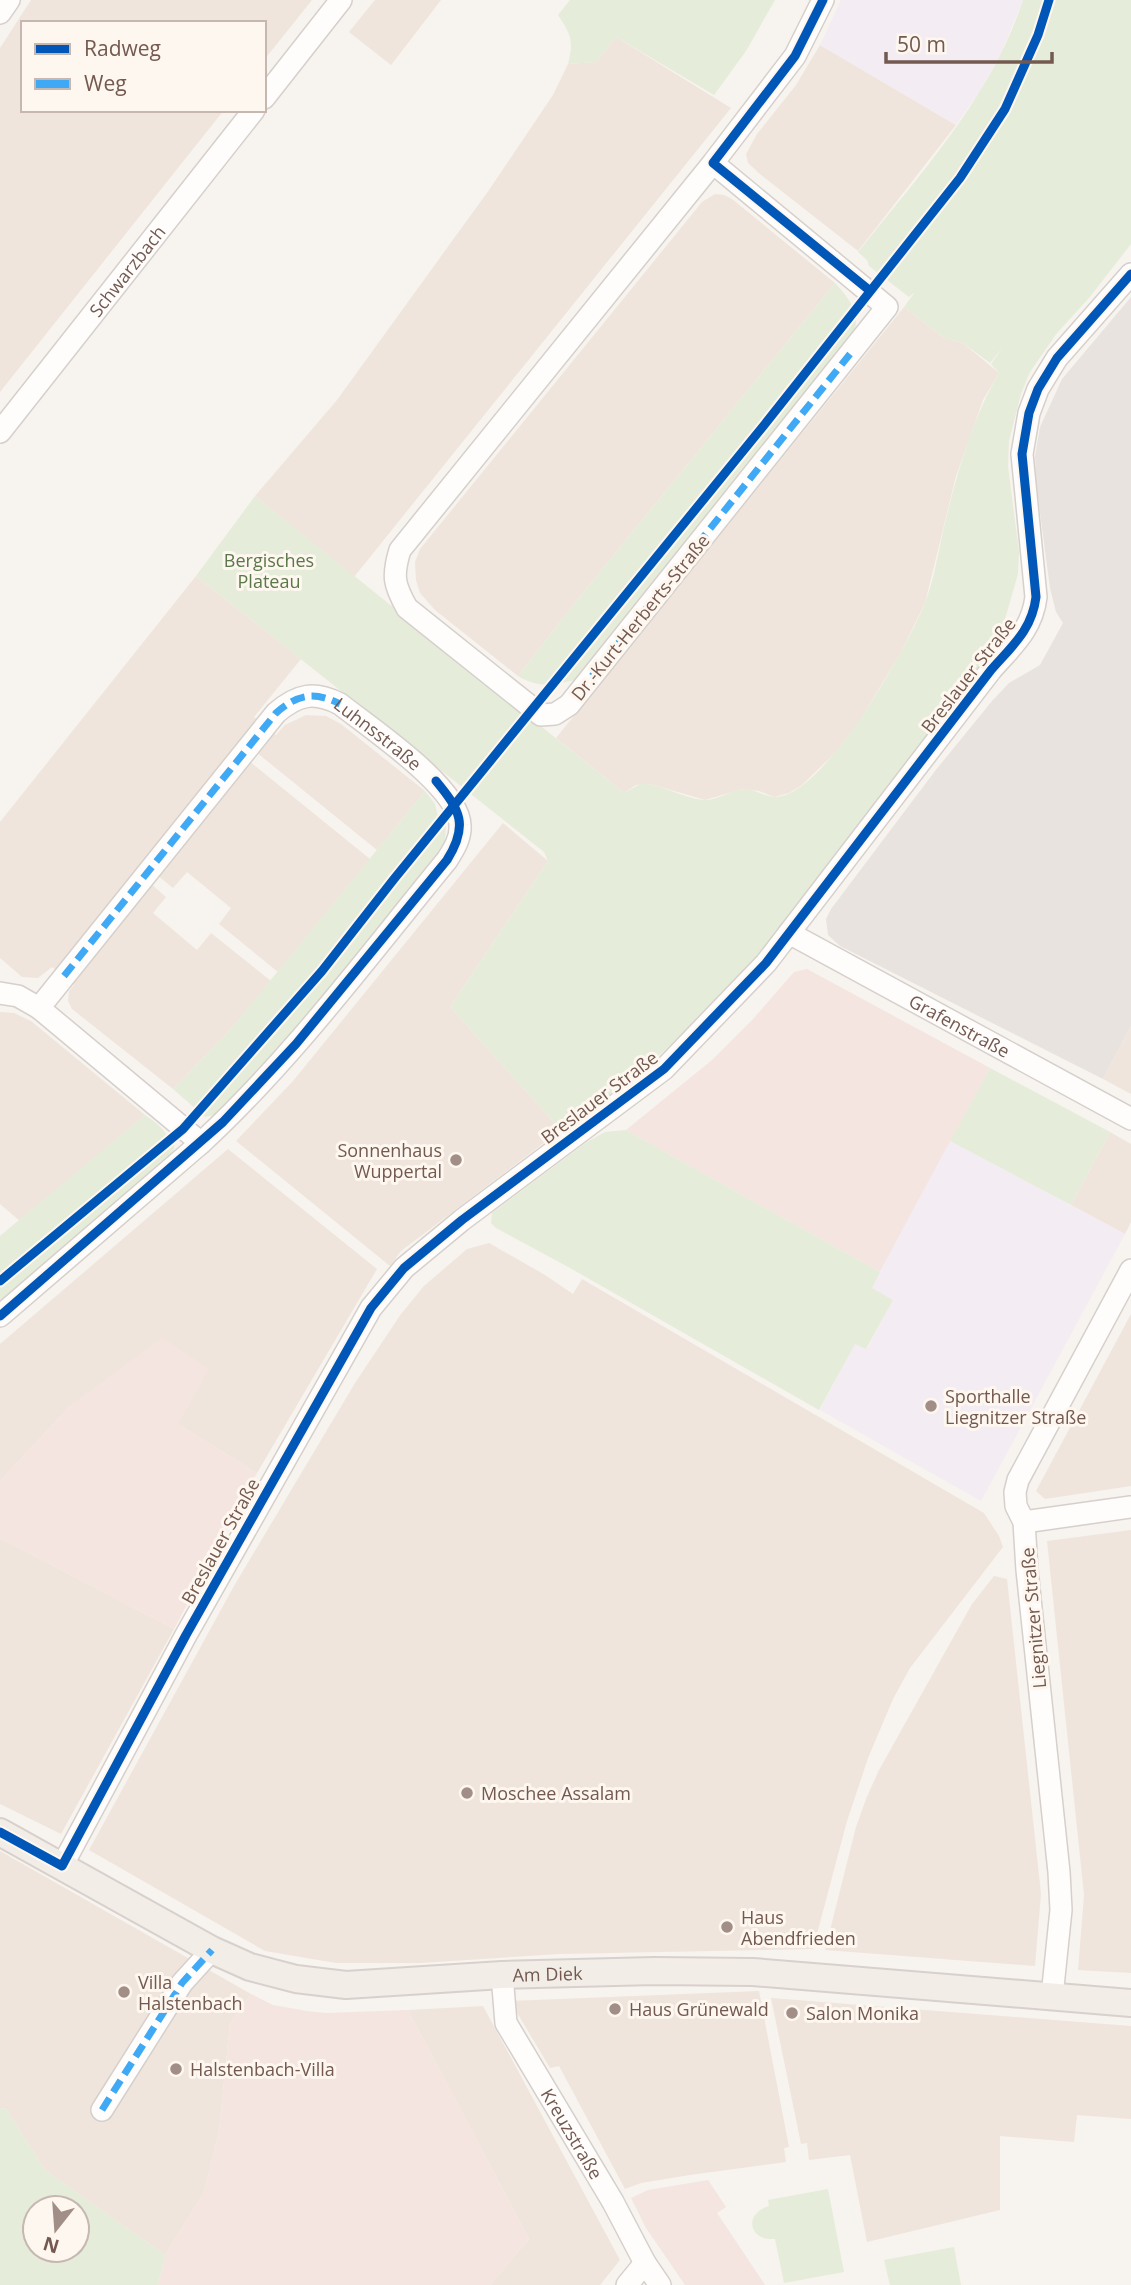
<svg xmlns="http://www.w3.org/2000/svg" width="1131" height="2285" viewBox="0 0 1131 2285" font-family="'Open Sans',sans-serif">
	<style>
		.residential { fill: #efe5dc }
		.commercial { fill: #f4e5e0 }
		.industrial { fill: #e9e3df }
		.education { fill: #f3ecf3 }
		.green { fill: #e6ecda; fill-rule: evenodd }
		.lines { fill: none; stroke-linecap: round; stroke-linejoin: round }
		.minor-casing { stroke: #d6d0cc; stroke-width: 24 }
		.major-casing { stroke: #d8d0cc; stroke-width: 30 }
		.minor { stroke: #fefdfc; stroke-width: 21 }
		.major { stroke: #f2ede7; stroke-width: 26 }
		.quiet { stroke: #3fa9f5; stroke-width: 7; stroke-dasharray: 14 7; stroke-linecap: butt }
		.cycleway-casing { stroke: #fdf7f0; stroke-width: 13 }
		.cycleway { stroke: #0057b8; stroke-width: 9 }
		.poi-dot { fill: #a18f87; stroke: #fdf7f0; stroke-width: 2.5 }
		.labels { text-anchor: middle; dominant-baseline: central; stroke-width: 6; stroke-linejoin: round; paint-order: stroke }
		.street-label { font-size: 18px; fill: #735950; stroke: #fdf7f0 }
		.park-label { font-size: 18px; fill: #5b7849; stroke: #fdf7f0 }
		.poi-label { font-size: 18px; fill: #735950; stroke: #fdf7f0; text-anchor: start }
	</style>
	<rect width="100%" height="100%" fill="#f7f3ee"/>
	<g class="residential">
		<path d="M 31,0 L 312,0 L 264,60 L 264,23 L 23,23 L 23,110 L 224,110 L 0,392 L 0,48 Z"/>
		<path d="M 375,0 L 441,0 L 391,65 L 349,32 Z"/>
		<path d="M 616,37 L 731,108 L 354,577 L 255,496 L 337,400 L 489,190 L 553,95 L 568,64 L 596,62 Z"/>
		<path d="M 820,45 L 956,125 L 858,251 L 761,175 L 748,163 L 746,154 L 757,134 L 796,85 Z"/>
		<path d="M 715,194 L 724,195 L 732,199 L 835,283 L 573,605 L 518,676 L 435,610 L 420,593 L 416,580 L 415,562 L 420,549 L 702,202 Z"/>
		<path d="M 904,307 L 944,338 L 963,343 L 999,373 L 983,400 L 956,476 L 925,603 L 900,654 L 855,728 L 837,751 L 802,785 L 789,793 L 774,797 L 759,791 L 743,789 L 705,800 L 650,784 L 636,785 L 624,793 L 556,738 Z"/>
		<path d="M 196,576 L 301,659 L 254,717 L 258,720 L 56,970 L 52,967 L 38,978 L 22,977 L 0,958 L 0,822 Z"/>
		<path d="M 306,715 L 326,716 L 341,724 L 425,791 L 377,850 L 256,752 L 272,732 L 276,735 L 285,725 Z"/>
		<path d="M 249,761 L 370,859 L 278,972 L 219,924 L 231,908 L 187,872 L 173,888 L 157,875 Z"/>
		<path d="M 503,823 L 548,861 L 450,1007 L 561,1130 L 401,1251 L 390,1266 L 236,1141 L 293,1081 Z"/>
		<path d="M 150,883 L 166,897 L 153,913 L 197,950 L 211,933 L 271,981 L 229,1031 L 173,1089 L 72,1009 L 68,1001 L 69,991 L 74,985 L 71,981 Z"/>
		<path d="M 0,1012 L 14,1013 L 31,1021 L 145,1115 L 20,1221 L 0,1204 Z"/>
		<path d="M 1131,1026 L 1131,1094 L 1103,1079 Z"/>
		<path d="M 1110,1132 L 1131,1144 L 1131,1222 L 1125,1234 L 1071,1205 Z"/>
		<path d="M 228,1149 L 377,1269 L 257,1473 L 178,1424 L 71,1405 L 0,1481 L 0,1344 Z"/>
		<path d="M 489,1243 L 545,1275 L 573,1294 L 582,1279 L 984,1513 L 999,1536 L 1003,1547 L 910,1668 L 893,1699 L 868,1758 L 847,1821 L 813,1949 L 558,1954 L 420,1963 L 336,1963 L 265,1951 L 89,1850 L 234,1586 L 355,1383 L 401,1314 L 424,1286 L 467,1249 Z"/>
		<path d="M 1131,1314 L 1131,1486 L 1045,1499 L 1036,1491 Z"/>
		<path d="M 1131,1530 L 1131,1973 L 1078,1970 L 1084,1895 L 1047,1541 Z"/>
		<path d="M 0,1538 L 174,1629 L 61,1834 L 0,1804 Z"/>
		<path d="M 994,1576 L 1007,1579 L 1041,1894 L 1035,1966 L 825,1950 L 856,1827 L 866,1799 L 879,1770 L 972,1604 Z"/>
		<path d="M 0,1851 L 251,1994 L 230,2023 L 219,2131 L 204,2192 L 165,2255 L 45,2170 L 6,2109 L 0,2108 Z"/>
		<path d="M 759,1991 L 789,2147 L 784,2148 L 786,2162 L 690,2175 L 641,2183 L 625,2189 L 559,2066 L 550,2068 L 510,2001 Z"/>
		<path d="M 771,1998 L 1131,2026 L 1131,2119 L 1077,2115 L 1074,2142 L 1000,2136 L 1000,2210 L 867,2242 L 850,2155 L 809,2160 L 807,2143 L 801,2144 Z"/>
		<path d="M 483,2006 L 620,2260 L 600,2285 L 490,2285 L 529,2239 L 408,2010 Z"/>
	</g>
	<g class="commercial">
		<path d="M 807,969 L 990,1068 L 880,1272 L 626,1130 L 712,1060 L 753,1019 L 794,972 Z"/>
		<path d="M 162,1338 L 209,1369 L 178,1424 L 257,1473 L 174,1629 L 0,1538 L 0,1481 L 71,1405 Z"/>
		<path d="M 251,1994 L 273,2005 L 307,2011 L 326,2013 L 408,2010 L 529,2239 L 490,2285 L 158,2285 L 165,2255 L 204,2192 L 219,2131 L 230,2023 Z"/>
		<path d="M 708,2180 L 726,2207 L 717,2213 L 765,2285 L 685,2285 L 646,2228 L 631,2198 L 648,2190 Z"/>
	</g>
	<path class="industrial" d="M 1131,297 L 1131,1026 L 1103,1079 L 840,946 L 828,935 L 826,919 L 831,909 L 935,771 L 992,701 L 1009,683 L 1040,665 L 1063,623 L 1056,612 L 1050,588 L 1036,482 L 1035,456 L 1040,427 L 1062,379 Z"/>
	<g class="education">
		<path d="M 841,0 L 1023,0 L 1001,53 L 980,91 L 956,125 L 820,45 Z"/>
		<path d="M 950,1141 L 1125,1234 L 981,1501 L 820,1410 L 855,1343 L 867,1349 L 893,1300 L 871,1288 Z"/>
	</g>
	<g class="green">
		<path d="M 570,0 L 775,0 L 746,51 L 714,95 L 616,37 L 596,62 L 568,64 C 574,40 571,35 558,15 Z"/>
		<path d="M 1023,0 L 1131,0 L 1131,244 L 1089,298 L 1057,333 L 1030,372 L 1021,394 L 1009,441 L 1008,466 L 1019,552 L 1018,574 L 999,640 L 990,656 L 762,951 L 683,1034 L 638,1074 L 561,1130 L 450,1007 L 548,861 L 544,852 L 196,576 L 255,496 L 624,793 L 642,783 C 663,785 683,798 703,800 C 717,801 731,790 744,789 C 755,789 765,797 775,797 C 824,797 907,647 924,605 C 934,581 938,553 944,527 C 957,474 971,421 999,373 L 991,364 L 1003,347 L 990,363 L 963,343 L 944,338 L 904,307 L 915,292 L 909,297 L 869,266 L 867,260 L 858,252 C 920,174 992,96 1023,0 Z"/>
		<path d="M 835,283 C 854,304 861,315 852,343 L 577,680 C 553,684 540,689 518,676 L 573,605 Z"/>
		<path d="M 425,791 L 435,804 L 441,830 L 446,825 L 445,840 L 439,852 L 290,1037 L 219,1114 L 205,1117 L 173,1089 L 229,1031 Z"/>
		<path d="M 990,1068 L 1110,1132 L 1071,1205 L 950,1141 Z"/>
		<path d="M 145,1115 C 158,1124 166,1129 170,1145 L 175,1140 L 173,1155 L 0,1306 L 0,1236 Z"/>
		<path d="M 626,1130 L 880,1272 L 872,1288 L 893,1300 L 866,1349 L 855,1344 L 819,1410 L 570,1268 L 496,1228 L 491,1223 L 492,1213 L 587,1142 L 605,1132 Z"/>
		<path d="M 0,2108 L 6,2109 L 45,2170 L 165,2255 L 158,2285 L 0,2285 ZM 35,2208 L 77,2208 L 77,2250 L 35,2250 Z"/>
		<path d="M 828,2189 L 844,2272 L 784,2283 L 775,2239 C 749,2241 743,2214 769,2206 L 768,2200 Z"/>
		<path d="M 954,2247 L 961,2285 L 890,2285 L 884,2260 Z"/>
	</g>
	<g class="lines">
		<defs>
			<g id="minor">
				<path d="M 0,13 L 9,0"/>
				<path d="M 264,98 L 341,0"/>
				<path d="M 713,163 L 887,307 L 569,705 L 555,714 L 541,715 L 407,608 C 394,585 392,576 400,550 L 713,163 L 795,56 L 823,0"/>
				<path id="s1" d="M 0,432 L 254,110"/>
				<path id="s2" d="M 789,933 L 1131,1119"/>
				<path id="s3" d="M 0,993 L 18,996 L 39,1008 L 276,713 C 298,694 314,691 340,704 C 370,728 459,787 460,825 C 461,838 454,849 447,860 C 368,956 293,1058 201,1143 L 0,1316"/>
				<path d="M 39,1008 L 201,1143"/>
				<path d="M 1024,1522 L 1131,1507"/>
				<path d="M 62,1866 L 186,1635 L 371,1308 L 404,1268 L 462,1220 L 664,1069 L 766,963 L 991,670 C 1012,646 1032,630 1036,597 L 1022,454 L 1029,413 L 1038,389 L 1057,358 L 1131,274"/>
				<path id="s4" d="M 502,1975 L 506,2023 L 613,2202 L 645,2263 L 660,2285"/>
				<path d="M 1052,1996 L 1061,1910 L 1059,1872 L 1027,1570 L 1024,1522 L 1016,1506 L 1015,1492 L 1018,1480 L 1131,1270"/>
				<path d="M 102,2110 L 182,1983 L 212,1950"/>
				<path d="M 627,2285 L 645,2263"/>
			</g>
			<g id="major">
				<path id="s5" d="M 0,1832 L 212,1950 L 250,1967 L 296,1979 L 346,1985 L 502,1975 L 654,1971 L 753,1972 L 1131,2003"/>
			</g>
		</defs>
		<use href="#minor" class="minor-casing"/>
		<use href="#major" class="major-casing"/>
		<use href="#minor" class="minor"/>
		<use href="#major" class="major"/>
		<g class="quiet">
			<path d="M 592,676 L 850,354"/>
			<path d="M 64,976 L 276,713 C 298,694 314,691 340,704"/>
			<path d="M 102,2110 L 182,1983 L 212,1950"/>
		</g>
		<defs>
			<g id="cycleway">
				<path d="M 823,0 L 795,56 L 713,163 L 869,290"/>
				<path d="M 0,1281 L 183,1129 L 322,971 L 394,879 L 765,424 L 960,178 L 1005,109 L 1038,35 L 1049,0"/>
				<path d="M 0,1316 L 223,1122 L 296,1044 L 447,860 C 469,825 460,810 436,781"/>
				<path d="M 0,1832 L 62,1866 L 186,1635 L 371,1308 L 404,1268 L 462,1220 L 664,1069 L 766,963 L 991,670 C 1012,646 1032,630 1036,597 L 1022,454 L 1029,413 L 1038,389 L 1057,358 L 1131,274"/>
			</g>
		</defs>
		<use href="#cycleway" class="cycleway-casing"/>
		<use href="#cycleway" class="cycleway"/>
	</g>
	<g class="poi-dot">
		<circle cx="456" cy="1160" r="7"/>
		<circle cx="931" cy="1406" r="7"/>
		<circle cx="467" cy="1793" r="7"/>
		<circle cx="727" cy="1927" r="7"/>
		<circle cx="124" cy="1992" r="7"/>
		<circle cx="615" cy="2009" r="7"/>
		<circle cx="792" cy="2013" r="7"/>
		<circle cx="176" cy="2069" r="7"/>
	</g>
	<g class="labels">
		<g class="street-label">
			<text stroke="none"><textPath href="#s1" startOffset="205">Schwarzbach</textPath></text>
			<text transform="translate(640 617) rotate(-51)">Dr.-Kurt-Herberts-Straße</text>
			<text transform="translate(968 675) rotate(-52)">Breslauer Straße</text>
			<text stroke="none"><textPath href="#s3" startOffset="539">Luhnsstraße</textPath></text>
			<text stroke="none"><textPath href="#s2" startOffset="194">Grafenstraße</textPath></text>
			<text transform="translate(599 1097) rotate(-37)">Breslauer Straße</text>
			<text transform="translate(220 1541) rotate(-61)">Breslauer Straße</text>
			<text transform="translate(1033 1618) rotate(-95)">Liegnitzer Straße</text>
			<text stroke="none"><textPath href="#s5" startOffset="584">Am Diek</textPath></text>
			<text stroke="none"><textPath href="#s4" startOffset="177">Kreuzstraße</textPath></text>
		</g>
		<g class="park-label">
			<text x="269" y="560">Bergisches<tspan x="269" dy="21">Plateau</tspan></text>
		</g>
		<g class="poi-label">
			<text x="442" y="1150" text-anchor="end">Sonnenhaus<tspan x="442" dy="21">Wuppertal</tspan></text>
			<text x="945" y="1396">Sporthalle<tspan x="945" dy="21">Liegnitzer Straße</tspan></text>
			<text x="481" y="1793">Moschee Assalam</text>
			<text x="741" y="1917">Haus<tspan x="741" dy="21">Abendfrieden</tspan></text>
			<text x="138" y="1982">Villa<tspan x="138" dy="21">Halstenbach</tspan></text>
			<text x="629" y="2009">Haus Grünewald</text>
			<text x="806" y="2013">Salon Monika</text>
			<text x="190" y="2069">Halstenbach-Villa</text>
		</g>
	</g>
	<rect x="21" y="21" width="245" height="91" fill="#fdf7f0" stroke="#c6b8b0" stroke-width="2"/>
	<rect x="35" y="44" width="35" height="10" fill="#0057b8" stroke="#c6b8b0" stroke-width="2"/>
	<text x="84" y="56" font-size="21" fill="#735950">Radweg</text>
	<rect x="35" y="79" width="35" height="10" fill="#3fa9f5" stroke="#c6b8b0" stroke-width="2"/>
	<text x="84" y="91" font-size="21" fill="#735950">Weg</text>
	<g transform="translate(56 2229) rotate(197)"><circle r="33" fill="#fdf7f0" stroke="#c6b8b0" stroke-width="2"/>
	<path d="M0-5L12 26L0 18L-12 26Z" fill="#a18f87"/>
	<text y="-10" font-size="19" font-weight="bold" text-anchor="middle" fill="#735950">N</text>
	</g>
	<path d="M886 52v10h166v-10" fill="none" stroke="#735950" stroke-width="3.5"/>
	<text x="897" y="52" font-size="21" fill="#735950" stroke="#fdf7f0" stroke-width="5" paint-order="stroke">50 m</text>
</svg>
